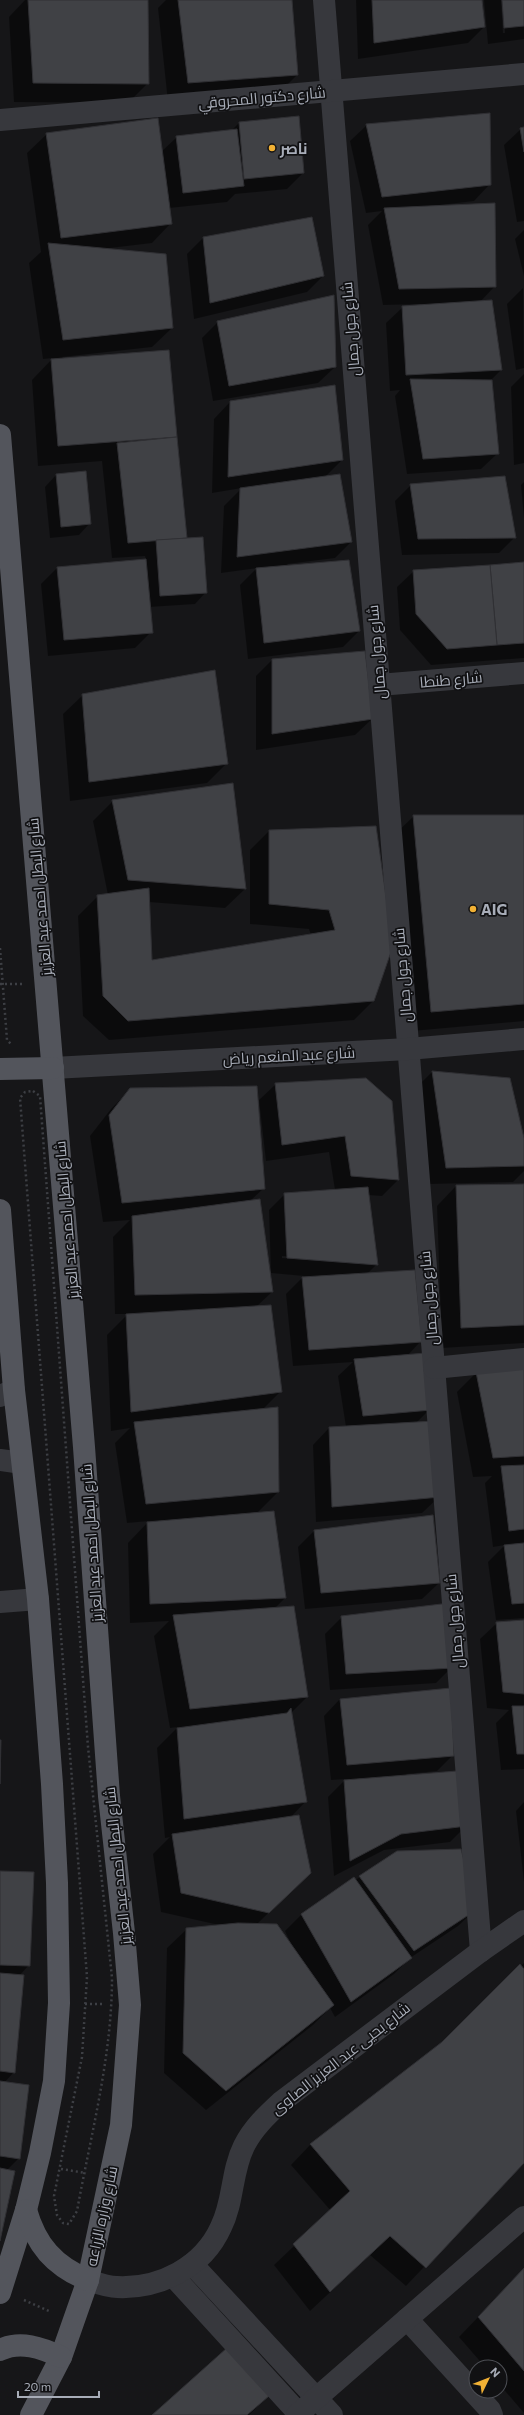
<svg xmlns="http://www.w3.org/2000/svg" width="524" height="2415" viewBox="0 0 524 2415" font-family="Commissioner,Cairo,sans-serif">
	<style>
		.shadow { fill: #0007; fill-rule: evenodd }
		.building { fill: #404145; stroke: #303034 }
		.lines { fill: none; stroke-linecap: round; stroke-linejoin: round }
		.path { stroke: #3d3f44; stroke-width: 2.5; stroke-dasharray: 2 3; stroke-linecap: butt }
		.minor { stroke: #37383d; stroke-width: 22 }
		.major { stroke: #53555c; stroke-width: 22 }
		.poi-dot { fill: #f2b134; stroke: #111113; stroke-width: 1.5 }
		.labels { text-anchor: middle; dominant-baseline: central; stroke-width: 3.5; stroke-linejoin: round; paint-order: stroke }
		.street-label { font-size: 15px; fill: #a8adb8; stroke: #111113 }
		.poi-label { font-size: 15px; font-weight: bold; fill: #a8adb8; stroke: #111113; text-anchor: start }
	</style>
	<rect width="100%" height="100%" fill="#161618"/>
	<g class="shadow">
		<path d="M 25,0 L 147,0 L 148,83 L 128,103 L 14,102 L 9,17 Z"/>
		<path d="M 166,0 L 291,0 L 297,75 L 277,95 L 168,102 L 158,8 Z"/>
		<path d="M 356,0 L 481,0 L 484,27 L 468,43 L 358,59 Z"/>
		<path d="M 484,0 L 501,0 L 503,33 L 505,33 L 503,0 L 524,0 L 524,39 L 488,44 Z"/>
		<path d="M 239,123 L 303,173 L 287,189 L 235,194 L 227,202 L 169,208 L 171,223 L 152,243 L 110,248 L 172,328 L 152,347 L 62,357 L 176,437 L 186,537 L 185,539 L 206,592 L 195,604 L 149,607 L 151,632 L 135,648 L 48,656 L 41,584 L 57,568 L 146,560 L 145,556 L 112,558 L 102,461 L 38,466 L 32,380 L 53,358 L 43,359 L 29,263 L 41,252 L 27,153 L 47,134 L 161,152 L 177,137 L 231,131 Z"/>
		<path d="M 367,125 L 490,184 L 474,201 L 440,205 L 495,286 L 480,302 L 501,370 L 491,380 L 498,453 L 481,469 L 407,474 L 395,396 L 400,390 L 390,391 L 386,323 L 403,307 L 421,306 L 421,304 L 383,305 L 368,225 L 382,211 L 366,213 L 350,141 Z"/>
		<path d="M 524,128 L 524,221 L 517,222 L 504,145 L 521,129 Z"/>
		<path d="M 311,218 L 323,276 L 307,292 L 194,319 L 187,254 L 203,238 Z"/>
		<path d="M 524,230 L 524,276 L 515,239 Z"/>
		<path d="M 523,288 L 524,368 L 516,370 L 507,304 Z"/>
		<path d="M 218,322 L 335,367 L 318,383 L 213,401 L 202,338 Z"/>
		<path d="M 524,374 L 524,463 L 514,465 L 511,387 Z"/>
		<path d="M 230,402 L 342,460 L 324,478 L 351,542 L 335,558 L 287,564 L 359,631 L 343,647 L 248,659 L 240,585 L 257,568 L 221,573 L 224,506 L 242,488 L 212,493 L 214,419 Z"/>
		<path d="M 56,475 L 90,523 L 79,535 L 50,538 L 45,487 Z"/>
		<path d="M 524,482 L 524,518 L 521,485 Z"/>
		<path d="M 411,485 L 515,537 L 499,553 L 402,555 L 395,501 Z"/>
		<path d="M 524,563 L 524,658 L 431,665 L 400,630 L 397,587 L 414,571 Z"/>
		<path d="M 272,660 L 372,719 L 355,735 L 256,750 L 256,676 Z"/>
		<path d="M 83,695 L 227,763 L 207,783 L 70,801 L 63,714 Z"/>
		<path d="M 113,801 L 245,889 L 225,908 L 149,902 L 152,962 L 311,935 L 309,929 L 250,924 L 250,850 L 269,831 L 375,827 L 373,1001 L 354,1020 L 109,1040 L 83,1016 L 78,916 L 98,896 L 108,895 L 93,821 Z"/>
		<path d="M 414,816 L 524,816 L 524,1021 L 412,1031 L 394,835 Z"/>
		<path d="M 432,1072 L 524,1143 L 524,1171 L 513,1182 L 430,1184 L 416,1088 Z"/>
		<path d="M 276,1084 L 391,1101 L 398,1180 L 382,1196 L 368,1195 L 377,1264 L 367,1274 L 421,1341 L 407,1356 L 430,1409 L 416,1423 L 439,1497 L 422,1513 L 316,1522 L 313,1445 L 329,1428 L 346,1427 L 338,1376 L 353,1362 L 293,1366 L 286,1294 L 304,1276 L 271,1273 L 269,1210 L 285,1194 L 335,1190 L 329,1152 L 266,1161 L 259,1100 ZM 282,1256 L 360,1262 L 360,1264 L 282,1258 Z"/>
		<path d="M 131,1089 L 264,1188 L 250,1201 L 272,1292 L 256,1307 L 281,1391 L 262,1410 L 278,1492 L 257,1513 L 285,1598 L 275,1608 L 307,1697 L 291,1713 L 306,1801 L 290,1818 L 290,1892 L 257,1924 L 294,1950 L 285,1931 L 301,1915 L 360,1877 L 475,1910 L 458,1926 L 410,1958 L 394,1974 L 335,2017 L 330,2008 L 313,2025 L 206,2110 L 164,2073 L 167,1948 L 187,1929 L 219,1925 L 161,1912 L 153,1854 L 170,1837 L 165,1838 L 157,1748 L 178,1727 L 170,1728 L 154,1636 L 169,1621 L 130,1623 L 128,1543 L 149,1521 L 127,1523 L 115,1443 L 130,1428 L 111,1431 L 107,1335 L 128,1314 L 115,1314 L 113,1237 L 130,1220 L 103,1222 L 90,1136 L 111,1109 Z"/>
		<path d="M 524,1185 L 524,1343 L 442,1348 L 437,1206 L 456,1186 Z"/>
		<path d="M 524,1369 L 524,1618 L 496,1620 L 488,1562 L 505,1545 L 493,1547 L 485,1483 L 492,1476 L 473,1477 L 457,1392 L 476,1373 Z"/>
		<path d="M 314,1531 L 439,1583 L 422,1599 L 305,1609 L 298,1547 Z"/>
		<path d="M 342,1617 L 452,1667 L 436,1683 L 330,1690 L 325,1634 Z"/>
		<path d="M 524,1621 L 524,1769 L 501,1770 L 496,1723 L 509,1710 L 487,1708 L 480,1639 L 497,1623 Z"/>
		<path d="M 340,1699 L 453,1755 L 437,1771 L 406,1774 L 466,1826 L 450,1842 L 384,1850 L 334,1876 L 328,1797 L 346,1779 L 331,1780 L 324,1716 Z"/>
		<path d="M 524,1802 L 524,1882 L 516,1811 Z"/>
		<path d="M 0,1872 L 29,1965 L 19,1976 L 14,2072 L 4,2083 L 19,2158 L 7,2170 L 0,2236 Z"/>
		<path d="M 524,1963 L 524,2161 L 406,2286 L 370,2255 L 310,2311 L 274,2265 L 331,2211 L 291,2165 L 310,2145 L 443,2043 Z"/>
		<path d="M 524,2269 L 524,2413 L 500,2385 L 500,2367 L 485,2367 L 459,2337 Z"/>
		<path d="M 268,2396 L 249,2415 L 154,2415 Z"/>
	</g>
	<g class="building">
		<path d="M 28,0 L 148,0 L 149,84 L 33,83 Z"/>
		<path d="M 178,0 L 292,0 L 298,75 L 188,83 Z"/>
		<path d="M 372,0 L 482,0 L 485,27 L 374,43 Z"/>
		<path d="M 502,0 L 524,0 L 524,26 L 504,28 Z"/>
		<path d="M 490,113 L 491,185 L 382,197 L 366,124 Z"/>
		<path d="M 299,116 L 304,173 L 244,179 L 239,122 Z"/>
		<path d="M 158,118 L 172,224 L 61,238 L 46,133 Z"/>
		<path d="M 524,127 L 524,152 L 520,128 Z"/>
		<path d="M 237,129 L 244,186 L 183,193 L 176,136 Z"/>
		<path d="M 495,203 L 496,287 L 399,289 L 384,208 Z"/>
		<path d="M 312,217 L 324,276 L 210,303 L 203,237 Z"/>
		<path d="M 48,243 L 166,254 L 173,328 L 63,340 Z"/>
		<path d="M 334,295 L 336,367 L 229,386 L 217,321 Z"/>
		<path d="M 492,300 L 502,370 L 406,375 L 402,306 Z"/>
		<path d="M 169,350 L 177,437 L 58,446 L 51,359 Z"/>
		<path d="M 410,379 L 492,380 L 499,454 L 423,459 Z"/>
		<path d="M 335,385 L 343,460 L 228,477 L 230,401 Z"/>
		<path d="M 177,437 L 187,538 L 128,543 L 117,443 Z"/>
		<path d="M 86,471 L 91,524 L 61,527 L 56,474 Z"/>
		<path d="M 340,474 L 352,542 L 237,557 L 240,488 Z"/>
		<path d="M 505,476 L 516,538 L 418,539 L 410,484 Z"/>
		<path d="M 203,537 L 207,593 L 160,596 L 156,540 Z"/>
		<path d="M 146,559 L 153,633 L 64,640 L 57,567 Z"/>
		<path d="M 349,560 L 360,631 L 264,643 L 256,568 Z"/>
		<path d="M 524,562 L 524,643 L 497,645 L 490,565 Z"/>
		<path d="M 490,565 L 497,645 L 447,649 L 416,614 L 413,570 Z"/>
		<path d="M 365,651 L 373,719 L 272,734 L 272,659 Z"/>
		<path d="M 215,670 L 228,764 L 89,782 L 82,694 Z"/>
		<path d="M 233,783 L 246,889 L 128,880 L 112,800 Z"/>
		<path d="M 413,815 L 524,815 L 524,1004 L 431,1012 Z"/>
		<path d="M 376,826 L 393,946 L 374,1001 L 128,1021 L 103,996 L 97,895 L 149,888 L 152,960 L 335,930 L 329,910 L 269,904 L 269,830 Z"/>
		<path d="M 432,1071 L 510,1078 L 524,1138 L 524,1166 L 446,1168 Z"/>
		<path d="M 366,1078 L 392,1101 L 399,1180 L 351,1176 L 345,1136 L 282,1145 L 275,1083 Z"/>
		<path d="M 257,1086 L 265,1189 L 122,1203 L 109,1115 L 130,1088 Z"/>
		<path d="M 524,1184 L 524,1325 L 461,1328 L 456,1185 Z"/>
		<path d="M 368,1187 L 378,1265 L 287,1258 L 284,1193 Z"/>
		<path d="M 260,1199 L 273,1292 L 135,1295 L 132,1216 Z"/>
		<path d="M 415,1270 L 422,1342 L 309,1350 L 302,1277 Z"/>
		<path d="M 271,1305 L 282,1392 L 131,1412 L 126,1314 Z"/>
		<path d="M 426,1353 L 431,1410 L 363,1416 L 354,1359 Z"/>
		<path d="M 524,1368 L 524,1456 L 493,1458 L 476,1372 Z"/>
		<path d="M 278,1407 L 279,1492 L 146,1504 L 134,1422 Z"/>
		<path d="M 434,1421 L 440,1497 L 332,1507 L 329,1427 Z"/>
		<path d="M 524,1465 L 524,1529 L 509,1531 L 501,1466 Z"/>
		<path d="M 274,1511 L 286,1598 L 150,1604 L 147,1522 Z"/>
		<path d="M 433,1515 L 440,1583 L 321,1593 L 314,1530 Z"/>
		<path d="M 524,1543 L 524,1603 L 512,1604 L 504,1545 Z"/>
		<path d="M 450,1603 L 453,1668 L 346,1674 L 341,1616 Z"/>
		<path d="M 294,1606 L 308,1697 L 190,1709 L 173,1615 Z"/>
		<path d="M 524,1620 L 524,1694 L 503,1692 L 496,1622 Z"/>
		<path d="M 451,1688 L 454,1756 L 347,1765 L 340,1699 Z"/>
		<path d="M 512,1706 L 524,1706 L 524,1754 L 517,1754 Z"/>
		<path d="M 291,1708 L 307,1802 L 184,1819 L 177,1728 L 287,1713 Z"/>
		<path d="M 0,1740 L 1,1740 L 0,1784 Z"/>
		<path d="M 457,1771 L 467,1826 L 401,1834 L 350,1861 L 344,1780 Z"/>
		<path d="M 299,1815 L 311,1873 L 269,1913 L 181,1893 L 172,1834 Z"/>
		<path d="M 461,1849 L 476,1910 L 414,1951 L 359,1876 L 397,1851 Z"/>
		<path d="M 0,1871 L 34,1872 L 30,1966 L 0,1965 Z"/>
		<path d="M 354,1877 L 412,1958 L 351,2002 L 301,1914 Z"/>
		<path d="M 238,1923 L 277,1924 L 334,2005 L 226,2091 L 183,2053 L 186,1928 Z"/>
		<path d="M 520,1964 L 524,1969 L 524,2163 L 426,2268 L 390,2236 L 330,2292 L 293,2244 L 350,2191 L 310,2144 L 442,2042 Z"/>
		<path d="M 0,1973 L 24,1975 L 15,2073 L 0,2071 Z"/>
		<path d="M 0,2081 L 29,2085 L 20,2159 L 0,2156 Z"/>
		<path d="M 0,2168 L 15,2171 L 0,2241 Z"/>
		<path d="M 524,2268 L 524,2371 L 478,2317 Z"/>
		<path d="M 228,2347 L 269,2396 L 247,2415 L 152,2415 Z"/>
	</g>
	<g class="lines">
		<g class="path">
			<path d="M 0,948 L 7,1040 L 11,1044"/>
			<path d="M 0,984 L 22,984"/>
			<path d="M 33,1091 L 40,1096 L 88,1747 L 112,1978 C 112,2056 91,2134 77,2211 L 69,2224 L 63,2223 L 57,2215 L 54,2196 L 82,2057 L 87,1977 L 20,1098 L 25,1092 Z"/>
			<path d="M 85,2004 L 104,2004"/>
			<path d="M 61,2169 L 86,2173"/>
			<path d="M 24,2300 L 51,2312"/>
		</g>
		<g class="minor">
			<path d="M 324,0 L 481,1951"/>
			<path d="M 0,120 L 524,74"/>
			<path d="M 379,685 L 524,673"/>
			<path d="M 53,1068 L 408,1049 L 524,1039"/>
			<path d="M 434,1368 L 524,1359"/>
			<path d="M 0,1396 L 14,1390"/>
			<path d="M 0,1460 L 22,1463"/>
			<path d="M 0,1602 L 38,1599"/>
			<path d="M 192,2264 L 332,2415"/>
			<path d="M 173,2276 L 300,2415"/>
			<path d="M 88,2280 C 97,2283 108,2287 117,2287 C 160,2289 203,2267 221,2227 C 234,2201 231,2172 244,2146 C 253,2128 267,2115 281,2102 L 481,1951 L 524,1921"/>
			<path d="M 407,2319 L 490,2410 L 492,2415"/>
			<path d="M 297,2415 L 524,2217"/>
		</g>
		<g class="major">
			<path d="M 0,435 L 84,1447 L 109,1796 L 124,1933 L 130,2005 L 121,2125 L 88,2280 L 61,2357 L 31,2415"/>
			<path d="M 0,1069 L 53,1068"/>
			<path d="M 0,1210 L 14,1390 L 38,1599 L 52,1784 L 57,1883 L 59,2003 L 54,2081 L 40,2153 L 26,2210 L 0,2293"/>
			<path d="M 26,2210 C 36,2245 54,2266 88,2280"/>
			<path d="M 0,2350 C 20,2340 42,2348 61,2357"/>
		</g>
	</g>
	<g class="poi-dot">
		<circle cx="272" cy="148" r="4"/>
		<circle cx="473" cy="909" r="4"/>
	</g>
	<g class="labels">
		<g class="street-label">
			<text transform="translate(262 97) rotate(-5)">شارع دكتور المحروقي</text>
			<text transform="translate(350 329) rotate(-95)">شارع جول جمال</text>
			<text transform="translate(376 652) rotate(-95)">شارع جول جمال</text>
			<text transform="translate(451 679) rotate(-5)">شارع طنطا</text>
			<text transform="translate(39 897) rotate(-95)">شارع البطل احمد عبد العزيز</text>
			<text transform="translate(402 975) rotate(-95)">شارع جول جمال</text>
			<text transform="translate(289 1055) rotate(-3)">شارع عبد المنعم رياض</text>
			<text transform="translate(66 1220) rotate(-95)">شارع البطل احمد عبد العزيز</text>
			<text transform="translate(428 1298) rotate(-95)">شارع جول جمال</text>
			<text transform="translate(91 1543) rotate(-94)">شارع البطل احمد عبد العزيز</text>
			<text transform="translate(454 1621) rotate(-95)">شارع جول جمال</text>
			<text transform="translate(117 1866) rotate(-96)">شارع البطل احمد عبد العزيز</text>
			<text transform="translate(340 2058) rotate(-38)">شارع يحيى عبد العزيز الصاوى</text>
			<text transform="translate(101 2216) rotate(-78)">شارع وزاره الزراعه</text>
		</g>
		<g class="poi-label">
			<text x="280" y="148">ناصر</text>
			<text x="481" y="909">AIG</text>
		</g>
	</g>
	<g transform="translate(488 2379) rotate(47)"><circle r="19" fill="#111113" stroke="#4d4f55"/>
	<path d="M0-3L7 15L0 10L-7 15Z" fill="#f2b134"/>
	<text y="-6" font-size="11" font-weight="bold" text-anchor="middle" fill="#a8adb8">N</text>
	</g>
	<path d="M18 2391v6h81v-6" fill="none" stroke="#a8adb8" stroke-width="2"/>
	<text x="24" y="2391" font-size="12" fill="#a8adb8" stroke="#111113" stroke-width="3" paint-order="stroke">20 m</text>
</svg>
